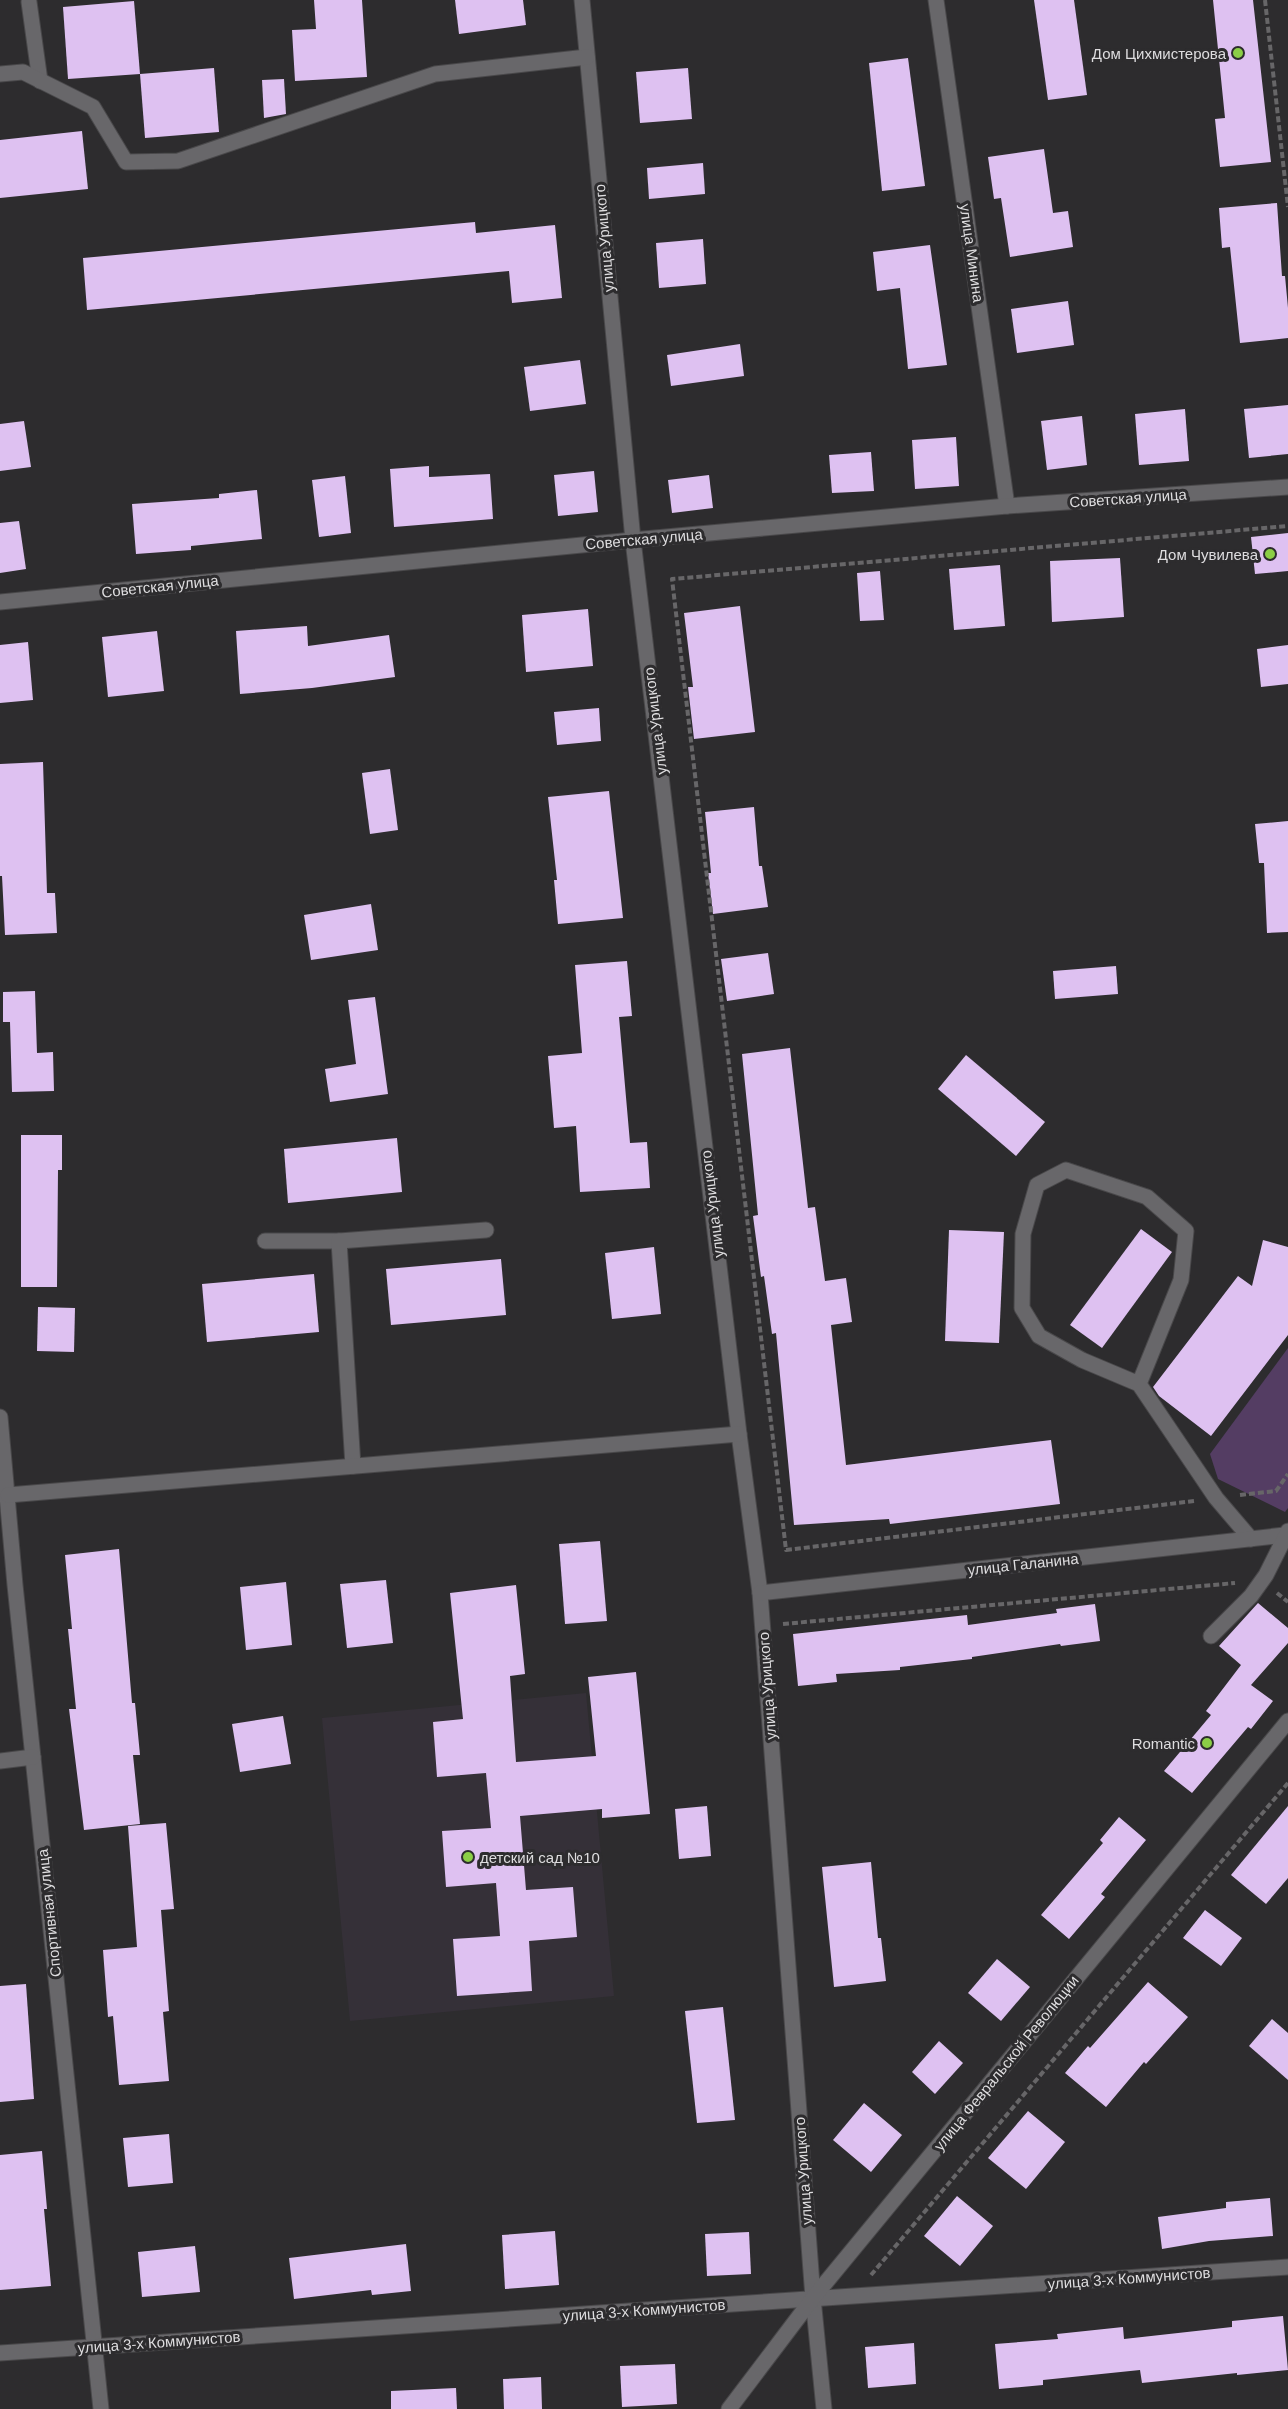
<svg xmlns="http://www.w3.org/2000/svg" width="1288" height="2409" viewBox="0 0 1288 2409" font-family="Helvetica,sans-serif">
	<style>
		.built { fill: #353038 }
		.green { fill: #543d63 }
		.building { fill: #dec1f1 }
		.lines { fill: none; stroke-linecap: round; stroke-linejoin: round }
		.minor-casing { stroke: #49484a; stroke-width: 17 }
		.path { stroke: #676668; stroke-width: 4; stroke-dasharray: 6 3; stroke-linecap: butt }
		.minor { stroke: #68676a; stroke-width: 15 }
		.poi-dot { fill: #8bce46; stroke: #2d2c2e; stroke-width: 2 }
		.labels { text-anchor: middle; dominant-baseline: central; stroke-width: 6; stroke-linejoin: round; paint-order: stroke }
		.poi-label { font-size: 15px; fill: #dedddf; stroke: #2d2c2e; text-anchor: end }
		.street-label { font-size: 15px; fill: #dedddf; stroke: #2d2c2e }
	</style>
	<rect width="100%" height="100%" fill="#2d2c2e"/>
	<path class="built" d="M 586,1693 L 614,1996 L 350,2021 L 322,1718 Z"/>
	<path class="green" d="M 1288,1348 L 1288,1508 L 1285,1512 L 1218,1479 L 1210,1454 Z"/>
	<g class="building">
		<path d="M 314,0 L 362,0 L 367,77 L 295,81 L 292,30 L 316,29 Z"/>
		<path d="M 455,0 L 523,0 L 526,25 L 459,34 Z"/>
		<path d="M 1034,0 L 1074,0 L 1087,95 L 1048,100 Z"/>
		<path d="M 1213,0 L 1253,0 L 1271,162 L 1220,167 L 1215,119 L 1225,118 Z"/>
		<path d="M 134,1 L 140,74 L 68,79 L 63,7 Z"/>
		<path d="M 908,58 L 925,186 L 882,191 L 869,63 Z"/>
		<path d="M 214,68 L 219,132 L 145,138 L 140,74 Z"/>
		<path d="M 688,68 L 692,119 L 640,123 L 636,72 Z"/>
		<path d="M 284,79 L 286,114 L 264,118 L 262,80 Z"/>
		<path d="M 82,131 L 88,189 L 0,198 L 0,140 Z"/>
		<path d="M 1044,149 L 1053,213 L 1068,211 L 1073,247 L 1010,257 L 1001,198 L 994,199 L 988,157 Z"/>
		<path d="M 703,163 L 705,194 L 649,199 L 647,168 Z"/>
		<path d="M 1277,203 L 1282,276 L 1285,276 L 1288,308 L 1288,338 L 1240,343 L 1230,247 L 1222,248 L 1219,208 Z"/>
		<path d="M 475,222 L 476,233 L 555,225 L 562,298 L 512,303 L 509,271 L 87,310 L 83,258 Z"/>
		<path d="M 703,239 L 706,284 L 659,288 L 656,243 Z"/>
		<path d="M 930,245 L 947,365 L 908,369 L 900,288 L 877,291 L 873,252 Z"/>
		<path d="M 1068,301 L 1074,345 L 1017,353 L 1011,309 Z"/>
		<path d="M 740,344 L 744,376 L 671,386 L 667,355 Z"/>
		<path d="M 580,360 L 586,404 L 530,411 L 524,367 Z"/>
		<path d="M 1288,405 L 1288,454 L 1249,458 L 1244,409 Z"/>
		<path d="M 1185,409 L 1189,461 L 1139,465 L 1135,414 Z"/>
		<path d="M 1082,416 L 1087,465 L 1047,470 L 1041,421 Z"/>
		<path d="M 24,421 L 31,467 L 0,471 L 0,424 Z"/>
		<path d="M 956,437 L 959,486 L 915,489 L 912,440 Z"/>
		<path d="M 871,452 L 874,491 L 832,493 L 829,455 Z"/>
		<path d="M 429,466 L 429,477 L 490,474 L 493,519 L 394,527 L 390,469 Z"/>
		<path d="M 594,471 L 598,512 L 558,516 L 554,475 Z"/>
		<path d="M 709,475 L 713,508 L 672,513 L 668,480 Z"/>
		<path d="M 345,476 L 351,533 L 319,537 L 312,480 Z"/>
		<path d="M 257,490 L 262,539 L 191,546 L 191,550 L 136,554 L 132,504 L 219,498 L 219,494 Z"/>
		<path d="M 19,521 L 26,569 L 0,573 L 0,523 Z"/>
		<path d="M 1288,533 L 1288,571 L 1255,574 L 1251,537 Z"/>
		<path d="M 1120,558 L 1124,617 L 1052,622 L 1050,561 Z"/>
		<path d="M 1000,565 L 1005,626 L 954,630 L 949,569 Z"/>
		<path d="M 880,571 L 884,620 L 860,621 L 857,573 Z"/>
		<path d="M 740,606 L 755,732 L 694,739 L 688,687 L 693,687 L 684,613 Z"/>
		<path d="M 588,609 L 593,666 L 526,672 L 522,615 Z"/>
		<path d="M 307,626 L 308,646 L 389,635 L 395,677 L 312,688 L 240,694 L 236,631 Z"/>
		<path d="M 157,631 L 164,691 L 108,697 L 102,637 Z"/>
		<path d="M 28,642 L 33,700 L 0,703 L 0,645 Z"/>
		<path d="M 1288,645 L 1288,684 L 1261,687 L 1257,649 Z"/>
		<path d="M 599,708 L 601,741 L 557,745 L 554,712 Z"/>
		<path d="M 43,762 L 47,893 L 55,893 L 57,933 L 5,935 L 2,876 L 0,876 L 0,764 Z"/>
		<path d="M 390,769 L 398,830 L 370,834 L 362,773 Z"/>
		<path d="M 609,791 L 623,918 L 558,924 L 554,880 L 557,880 L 548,797 Z"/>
		<path d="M 754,807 L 759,866 L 762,866 L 768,907 L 713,914 L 708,873 L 711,873 L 705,812 Z"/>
		<path d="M 1288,821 L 1288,932 L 1267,933 L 1264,863 L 1259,863 L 1255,824 Z"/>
		<path d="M 371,904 L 378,950 L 311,960 L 304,915 Z"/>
		<path d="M 768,953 L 774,994 L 727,1001 L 721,959 Z"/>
		<path d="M 627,961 L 632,1016 L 619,1017 L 630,1143 L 647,1142 L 650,1188 L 580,1192 L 576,1126 L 554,1128 L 548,1056 L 582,1053 L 575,965 Z"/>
		<path d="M 1116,966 L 1118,994 L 1055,999 L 1053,971 Z"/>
		<path d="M 35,991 L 37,1053 L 53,1052 L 54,1091 L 12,1092 L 10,1022 L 3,1022 L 3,992 Z"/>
		<path d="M 375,997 L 388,1094 L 330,1102 L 325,1069 L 356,1064 L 348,1000 Z"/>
		<path d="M 790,1048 L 808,1208 L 815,1207 L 825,1281 L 846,1278 L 852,1322 L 831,1325 L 846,1465 L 1051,1440 L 1060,1504 L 890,1524 L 889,1519 L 794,1525 L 776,1333 L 772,1334 L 764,1276 L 761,1277 L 753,1216 L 758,1215 L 742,1054 Z"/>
		<path d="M 966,1055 L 1045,1122 L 1016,1156 L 938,1089 Z"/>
		<path d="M 21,1135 L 62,1135 L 62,1170 L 58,1170 L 57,1287 L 21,1287 Z"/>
		<path d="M 397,1138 L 402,1192 L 288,1203 L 284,1149 Z"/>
		<path d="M 1141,1229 L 1172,1252 L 1102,1348 L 1070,1325 Z"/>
		<path d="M 949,1230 L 1004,1232 L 999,1343 L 945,1341 Z"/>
		<path d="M 1263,1240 L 1288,1247 L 1288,1335 L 1211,1436 L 1159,1396 L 1153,1387 L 1238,1276 L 1252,1286 Z"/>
		<path d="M 654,1247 L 661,1314 L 612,1319 L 605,1253 Z"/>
		<path d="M 501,1259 L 506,1315 L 391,1325 L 386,1269 Z"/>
		<path d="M 314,1274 L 319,1332 L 207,1342 L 202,1284 Z"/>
		<path d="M 38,1307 L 75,1308 L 74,1352 L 37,1351 Z"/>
		<path d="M 600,1541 L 607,1621 L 565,1624 L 559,1544 Z"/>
		<path d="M 119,1549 L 132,1703 L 135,1703 L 140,1755 L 133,1755 L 140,1824 L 84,1830 L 69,1709 L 76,1709 L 68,1629 L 72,1629 L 65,1555 Z"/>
		<path d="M 386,1580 L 393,1643 L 347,1648 L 340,1584 Z"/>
		<path d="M 286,1582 L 292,1645 L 246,1650 L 240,1587 Z"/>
		<path d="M 516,1585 L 525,1674 L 510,1676 L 516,1762 L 596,1756 L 588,1677 L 636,1672 L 650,1814 L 602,1818 L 602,1809 L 520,1816 L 526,1890 L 573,1887 L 577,1937 L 529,1941 L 532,1991 L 457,1996 L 453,1939 L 500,1936 L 496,1883 L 446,1887 L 442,1831 L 491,1828 L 486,1773 L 437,1777 L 433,1722 L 463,1719 L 450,1593 Z"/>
		<path d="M 1258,1603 L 1288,1628 L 1288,1643 L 1251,1685 L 1273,1701 L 1251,1729 L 1248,1727 L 1192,1793 L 1164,1771 L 1211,1715 L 1206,1711 L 1241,1665 L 1219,1646 Z"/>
		<path d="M 1095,1604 L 1100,1641 L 1061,1646 L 1060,1644 L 972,1657 L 972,1659 L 900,1667 L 900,1670 L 836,1674 L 837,1682 L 798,1686 L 793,1634 L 967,1615 L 968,1625 L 1057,1613 L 1056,1609 Z"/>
		<path d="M 283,1716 L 291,1764 L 240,1772 L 232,1724 Z"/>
		<path d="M 707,1806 L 711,1856 L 679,1859 L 675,1809 Z"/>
		<path d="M 1288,1806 L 1288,1878 L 1266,1904 L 1231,1875 Z"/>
		<path d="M 1119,1817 L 1146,1840 L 1101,1894 L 1105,1897 L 1069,1939 L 1041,1915 L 1103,1843 L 1100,1840 Z"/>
		<path d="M 166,1823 L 174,1909 L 161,1910 L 169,2011 L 163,2012 L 169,2081 L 119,2085 L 113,2016 L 108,2017 L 103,1950 L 137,1947 L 128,1826 Z"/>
		<path d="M 871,1862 L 878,1938 L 881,1938 L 886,1981 L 834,1987 L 822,1867 Z"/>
		<path d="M 1205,1910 L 1242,1938 L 1221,1966 L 1183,1938 Z"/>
		<path d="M 997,1959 L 1030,1987 L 1001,2021 L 968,1993 Z"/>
		<path d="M 1148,1982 L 1188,2017 L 1146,2064 L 1144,2062 L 1106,2107 L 1065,2073 L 1088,2046 L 1090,2048 Z"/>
		<path d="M 26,1984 L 34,2099 L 0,2102 L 0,1986 Z"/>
		<path d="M 723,2007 L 735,2120 L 697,2123 L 685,2011 Z"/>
		<path d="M 1272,2019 L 1288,2033 L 1288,2080 L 1249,2046 Z"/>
		<path d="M 939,2041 L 963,2063 L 935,2094 L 912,2072 Z"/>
		<path d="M 864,2103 L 902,2135 L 871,2172 L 833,2140 Z"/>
		<path d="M 1028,2111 L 1065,2142 L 1026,2189 L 988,2158 Z"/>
		<path d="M 169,2134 L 173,2183 L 128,2187 L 123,2138 Z"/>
		<path d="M 42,2151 L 47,2209 L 44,2209 L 51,2286 L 0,2290 L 0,2155 Z"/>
		<path d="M 957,2196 L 993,2226 L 960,2266 L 924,2236 Z"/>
		<path d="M 1270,2198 L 1273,2236 L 1209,2241 L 1162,2249 L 1158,2217 L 1226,2208 L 1226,2202 Z"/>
		<path d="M 555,2231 L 559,2285 L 505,2289 L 502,2235 Z"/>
		<path d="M 749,2232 L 751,2274 L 707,2276 L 705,2234 Z"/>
		<path d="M 406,2244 L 411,2291 L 372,2295 L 371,2290 L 294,2299 L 289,2258 Z"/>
		<path d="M 195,2246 L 200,2292 L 142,2297 L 138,2252 Z"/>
		<path d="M 1283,2316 L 1288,2370 L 1237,2375 L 1237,2373 L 1142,2383 L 1140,2370 L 1043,2380 L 1043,2385 L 999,2389 L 995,2344 L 1058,2339 L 1057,2334 L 1123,2327 L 1124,2339 L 1232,2327 L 1232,2321 Z"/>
		<path d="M 914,2343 L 916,2384 L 868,2388 L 865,2347 Z"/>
		<path d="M 675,2364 L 677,2404 L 622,2407 L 620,2366 Z"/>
		<path d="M 541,2377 L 542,2409 L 504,2409 L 503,2379 Z"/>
		<path d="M 456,2388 L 457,2409 L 391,2409 L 391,2391 Z"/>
	</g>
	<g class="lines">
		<defs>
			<g id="minor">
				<path d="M 582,0 L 633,540 L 739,1434 L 760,1593 L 813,2298 L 824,2409"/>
				<path d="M 936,0 L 1007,506"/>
				<path d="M 29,2 L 40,81"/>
				<path d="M 0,74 L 23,72 L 93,107 L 126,162 L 178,161 L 435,74 L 587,57"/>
				<path d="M 0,602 L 633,540 L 1007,506 L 1288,487"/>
				<path d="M 265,1241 L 339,1241"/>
				<path d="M 1139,1384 L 1082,1360 L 1039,1336 L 1022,1308 L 1023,1234 L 1037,1185 L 1066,1170 L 1147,1197 L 1186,1231 L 1181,1280 L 1139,1384 L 1216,1498 L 1251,1539"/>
				<path d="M 0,1417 L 15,1585 L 101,2409"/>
				<path d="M 353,1466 L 339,1241 L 486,1230"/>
				<path d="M 8,1495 L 739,1434"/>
				<path d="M 760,1593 L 1285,1535"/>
				<path d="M 1211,1636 L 1251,1596 L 1266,1575 L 1288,1531"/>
				<path d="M 0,1761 L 33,1757"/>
				<path d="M 0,2353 L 1288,2267"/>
				<path d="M 729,2409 L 813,2298 L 1288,1721"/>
			</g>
		</defs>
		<use href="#minor" class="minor-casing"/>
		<g class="path">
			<path d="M 1265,0 L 1288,207"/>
			<path d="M 1240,1495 L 1276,1491 L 1288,1474"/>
			<path d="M 1194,1501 L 786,1550 L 672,579 L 1288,526"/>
			<path d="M 1277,1593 L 1288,1602"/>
			<path d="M 783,1624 L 1235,1583"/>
			<path d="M 871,2275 L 1288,1783"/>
		</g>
		<use href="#minor" class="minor"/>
	</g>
	<g class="poi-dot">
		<circle cx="1238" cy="53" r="6"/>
		<circle cx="1270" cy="554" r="6"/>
		<circle cx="1207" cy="1743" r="6"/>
		<circle cx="468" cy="1857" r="6"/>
	</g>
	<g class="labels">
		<g class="poi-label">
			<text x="1226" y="53">Дом Цихмистерова</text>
			<text x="1258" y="554">Дом Чувилева</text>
			<text x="1195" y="1743">Romantic</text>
			<text x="480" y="1857" text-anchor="start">детский сад №10</text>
		</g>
		<g class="street-label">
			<text transform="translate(604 238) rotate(-95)">улица Урицкого</text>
			<text transform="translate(972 253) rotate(82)">улица Минина</text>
			<text transform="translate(1128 498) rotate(-4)">Советская улица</text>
			<text transform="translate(644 539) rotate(-5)">Советская улица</text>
			<text transform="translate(160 586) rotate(-6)">Советская улица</text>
			<text transform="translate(655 721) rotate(-97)">улица Урицкого</text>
			<text transform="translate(712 1204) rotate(-97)">улица Урицкого</text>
			<text transform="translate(1023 1564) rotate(-6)">улица Галанина</text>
			<text transform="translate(767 1686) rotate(-94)">улица Урицкого</text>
			<text transform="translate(49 1913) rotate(-96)">Спортивная улица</text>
			<text transform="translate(1006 2063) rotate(-51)">улица Февральской Революции</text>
			<text transform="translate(803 2171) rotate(-94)">улица Урицкого</text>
			<text transform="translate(1129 2278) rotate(-4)">улица 3-х Коммунистов</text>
			<text transform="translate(644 2310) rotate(-4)">улица 3-х Коммунистов</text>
			<text transform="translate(159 2342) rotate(-4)">улица 3-х Коммунистов</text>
		</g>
	</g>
</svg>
